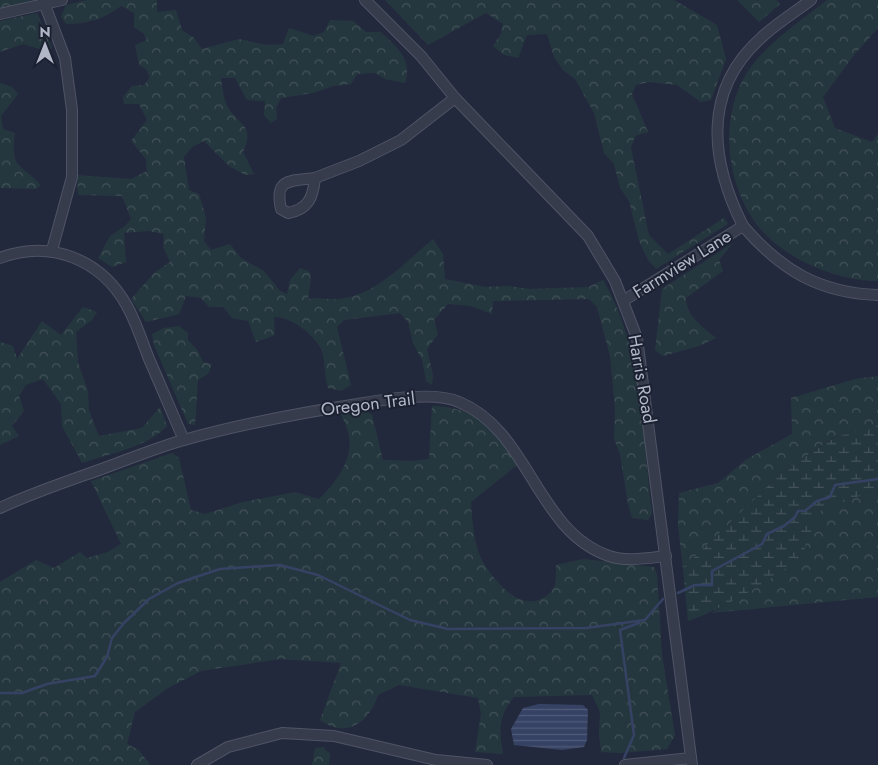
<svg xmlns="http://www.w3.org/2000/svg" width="878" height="765" viewBox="0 0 878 765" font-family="Jost,sans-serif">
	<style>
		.forest { fill: url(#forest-crowns) }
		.wetland { fill: url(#wetland-marsh) }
		.water { fill: url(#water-rules) }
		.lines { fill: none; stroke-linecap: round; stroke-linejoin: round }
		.stream { stroke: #364264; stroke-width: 2.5 }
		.minor-casing { stroke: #4f5465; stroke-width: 12 }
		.minor { stroke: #373c4d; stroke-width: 10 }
		.labels { text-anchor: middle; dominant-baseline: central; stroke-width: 4; stroke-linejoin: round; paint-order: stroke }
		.street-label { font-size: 18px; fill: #b2b7c8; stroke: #1c2132 }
	</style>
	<defs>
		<pattern id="forest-crowns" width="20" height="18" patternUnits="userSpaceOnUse" patternTransform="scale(1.25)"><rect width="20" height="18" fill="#25373e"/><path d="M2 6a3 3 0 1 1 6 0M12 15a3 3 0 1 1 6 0" fill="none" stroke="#425258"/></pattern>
		<pattern id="wetland-marsh" width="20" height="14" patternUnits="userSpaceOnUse" patternTransform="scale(1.25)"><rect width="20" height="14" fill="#25373e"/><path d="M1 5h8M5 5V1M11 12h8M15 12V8" fill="none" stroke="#425258"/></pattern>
		<pattern id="water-rules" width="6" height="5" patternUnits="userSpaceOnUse" patternTransform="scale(1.25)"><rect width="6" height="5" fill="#364264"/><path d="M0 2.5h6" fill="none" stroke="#515b79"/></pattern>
	</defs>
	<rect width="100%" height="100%" fill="#23293d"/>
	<g class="forest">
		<path d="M 0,0 L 30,0 L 30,1 L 0,9 Z"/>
		<path d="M 87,0 L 157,0 L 157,12 L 176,10 L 182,30 L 194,38 L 202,49 L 239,39 L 267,45 L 283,44 L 289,28 L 314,36 L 324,32 L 330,20 L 353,21 L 366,32 L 381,32 C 397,48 413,59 405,83 L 385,79 L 375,73 L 357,74 L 351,84 L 333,86 L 313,93 L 281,98 L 276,108 L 277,119 L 271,123 L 264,115 L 265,101 L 247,100 L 235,78 L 221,78 C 222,85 223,94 225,101 C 234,125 257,122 243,152 L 254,174 L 245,175 L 229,166 L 204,141 L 192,147 L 184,157 L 189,190 L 199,194 L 206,218 L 204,241 L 211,250 L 230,244 L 241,258 L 264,271 L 280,291 L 287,294 L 290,280 L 300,268 L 310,272 L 311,280 L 308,299 C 319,297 329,300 339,299 C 377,295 405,262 433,239 L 443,254 L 445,279 L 486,287 L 508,286 L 530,289 L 588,287 L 603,280 C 644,350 642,435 652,513 L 648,520 L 632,518 L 628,504 L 620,454 L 614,439 L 615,409 L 610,356 L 597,307 L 589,299 L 493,301 L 492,314 L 471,306 L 448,304 L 434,320 L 438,334 L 427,349 L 433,375 L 432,385 L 426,381 L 422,360 L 413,343 L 408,322 L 400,313 L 344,320 L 337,327 L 351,385 L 341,391 L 328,388 C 324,376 326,360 321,349 C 314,334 290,316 274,317 L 275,335 L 256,342 L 248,321 L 232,318 L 223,307 L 209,307 L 201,298 L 186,296 L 179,314 L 146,322 L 131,299 L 154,273 L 170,262 L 163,247 L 164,234 L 148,231 L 124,233 L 126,262 L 112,267 L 98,258 L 110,236 L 125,226 L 131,219 L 122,196 L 78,195 L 77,175 L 131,179 L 147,171 L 146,159 L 131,141 L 147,120 L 139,104 L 124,104 L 123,97 L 132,86 L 144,85 L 150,77 L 146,69 L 139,65 L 135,45 L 147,40 L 144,34 L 134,27 L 134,13 L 121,6 C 104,19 87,24 66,24 L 61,17 L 66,5 Z"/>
		<path d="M 385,0 L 674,0 L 717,25 L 726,59 L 711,100 L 701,102 L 677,85 L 649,82 L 636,85 L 632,94 L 648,132 L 635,136 L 631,148 L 649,235 L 668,254 L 724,218 L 728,224 L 656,269 L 648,260 L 639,241 L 629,201 L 620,188 L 614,164 L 604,153 L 594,113 L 575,79 L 563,70 L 554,57 L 547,34 L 527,35 L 518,58 L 504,55 L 493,46 L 501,34 L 503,24 L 486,13 L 428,45 Z"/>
		<path d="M 737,0 L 777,0 L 780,4 L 759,22 Z"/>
		<path d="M 827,0 L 878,0 L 878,28 L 854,55 L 823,97 L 835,128 L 872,142 L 878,134 L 878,281 C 834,281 774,255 751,216 C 728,179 722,129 739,88 C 755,50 796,25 827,0 Z"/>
		<path d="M 37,13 L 52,47 L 50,52 L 23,44 L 0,52 L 0,21 Z"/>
		<path d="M 0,83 L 12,87 L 18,94 L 1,116 L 3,129 L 15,133 C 10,169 20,163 41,185 L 36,189 L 0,188 Z"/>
		<path d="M 733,243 L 719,260 L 723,271 L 686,298 C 686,316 703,327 716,338 L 699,346 L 663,356 L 655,350 L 662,289 Z"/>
		<path d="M 83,307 L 97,312 L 92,320 L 76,332 L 78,362 L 88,391 L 89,411 L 99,436 L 142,428 L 160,407 L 167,426 C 146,448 110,453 82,463 L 62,426 L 61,404 L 43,379 L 26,385 L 19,396 L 24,411 L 12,426 L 19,436 L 0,445 L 0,342 L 13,346 L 17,359 L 42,321 L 61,335 Z"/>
		<path d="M 179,326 L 188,333 L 188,340 L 198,351 L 203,362 L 212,364 L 208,374 L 198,380 L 195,425 L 188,424 L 154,345 L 152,334 L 164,328 Z"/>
		<path d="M 878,376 L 878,424 L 835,437 L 786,469 L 683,568 L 678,526 L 679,493 L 718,483 L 747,459 L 792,434 L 791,398 L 855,379 Z"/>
		<path d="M 432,406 C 478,407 494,429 517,465 L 471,502 C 472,521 474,546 483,562 C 494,580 516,608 539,600 C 546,597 552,593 555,585 C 556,579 556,571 556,565 L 583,559 L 654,567 L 657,574 L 662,655 L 675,735 L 667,749 L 620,753 L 601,752 L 599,735 L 600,712 L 592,695 L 514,697 C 498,717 499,730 503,754 L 475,752 L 481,714 L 478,698 L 399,685 L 378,695 C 369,723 346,739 320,720 L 341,663 L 280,659 L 201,671 L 168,688 L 135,712 L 127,744 L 139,750 L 150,765 L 0,765 L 0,582 L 36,560 L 54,568 L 80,552 L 87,558 L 108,552 L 121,544 L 91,481 L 172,453 L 179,458 L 191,510 L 205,514 L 243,502 L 295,492 L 319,499 C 335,484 353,461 349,437 C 348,429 344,421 341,414 L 365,410 L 372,415 L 383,460 L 413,461 L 429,459 Z"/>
		<path d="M 878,489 L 878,597 L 711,613 L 775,575 L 802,553 L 817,512 Z"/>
		<path d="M 323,747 L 330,754 L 329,765 L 312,765 L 315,748 Z"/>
	</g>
	<path class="wetland" d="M 878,424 L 878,489 L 817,512 C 813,524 810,541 803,552 C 788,574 714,612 688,621 L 683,568 L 786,469 L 836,437 Z"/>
	<path class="water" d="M 539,704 L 583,705 L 588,710 L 587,740 L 584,747 L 562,750 L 514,745 L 511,729 L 523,708 Z"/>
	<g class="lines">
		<g class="stream">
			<path d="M 678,593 L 695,585 L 712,585 L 712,571 L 762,544 L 767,534 L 784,526 L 795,517 L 798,511 L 805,511 L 817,501 L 830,497 L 835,485 L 878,479"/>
			<path d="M 644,621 L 663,599"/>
			<path d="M 0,693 L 22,693 L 47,684 L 95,676 L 107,657 L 112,638 L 124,623 L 149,599 L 178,583 L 220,569 L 280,565 L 318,575 L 410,620 L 448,629 L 586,628 L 645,620"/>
			<path d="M 624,758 L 634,735 L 620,630 L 639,623"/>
		</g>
		<defs>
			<g id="minor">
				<path d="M 43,0 L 65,58 L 72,110 L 72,177 L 52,250"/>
				<path d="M 365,0 L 421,56 L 455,98 L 588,236 L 615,281 L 637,338 L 692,765"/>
				<path d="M 0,14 L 62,0"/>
				<path d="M 315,178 L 359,161 L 401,140 L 455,98"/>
				<path d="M 315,178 C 313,197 309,209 288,213 L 281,209 C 274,178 290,181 315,178 Z"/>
				<path d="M 743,226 C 781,270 819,293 878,295"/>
				<path d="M 0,258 C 50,239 101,259 127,306 C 136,322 142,341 149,359 C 161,386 172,413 184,440"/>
				<path d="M 623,301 L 743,226 C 710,160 702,90 762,37 C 777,23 795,12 811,0"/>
				<path d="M 0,508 C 32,493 65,482 99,470 C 127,460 155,448 184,440 C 240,424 300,413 358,404 C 385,399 434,391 459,402 C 530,431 536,531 609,556 C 626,562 648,558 666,556"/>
				<path d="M 197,765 L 228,747 L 282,733 L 334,736 L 436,760 L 487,765"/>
				<path d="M 625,765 L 691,758"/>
			</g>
		</defs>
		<use href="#minor" class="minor-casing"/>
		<use href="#minor" class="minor"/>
	</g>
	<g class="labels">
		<g class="street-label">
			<text transform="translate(682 264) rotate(-32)">Farmview Lane</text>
			<text transform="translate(642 379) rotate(80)">Harris Road</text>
			<text transform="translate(368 404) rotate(-7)">Oregon Trail</text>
		</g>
	</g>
	<g transform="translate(45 45)" stroke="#1c2132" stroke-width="4" paint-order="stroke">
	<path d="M0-4L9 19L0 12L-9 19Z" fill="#b2b7c8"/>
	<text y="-8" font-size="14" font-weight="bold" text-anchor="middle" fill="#b2b7c8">N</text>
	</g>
</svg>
